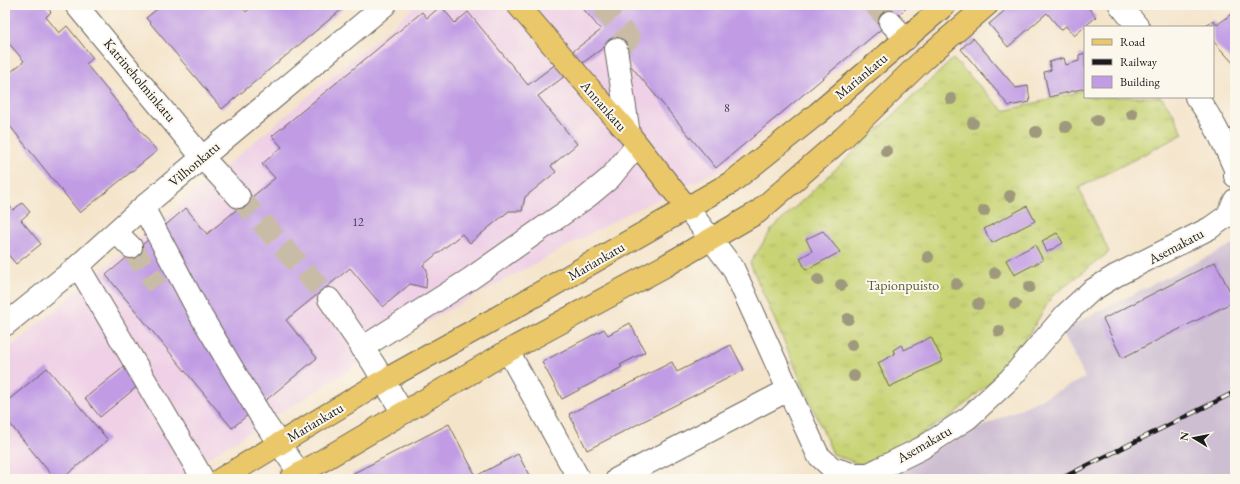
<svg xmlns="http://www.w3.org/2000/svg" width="1240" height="484" viewBox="0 0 1240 484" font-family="'EB Garamond',serif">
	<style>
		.built { fill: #efd0e6 }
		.railway { fill: #cdbed2 }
		.grass { fill: url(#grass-tufts); stroke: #727848 }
		.building { fill: #c19ce4 }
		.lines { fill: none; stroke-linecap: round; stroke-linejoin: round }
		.minor-tunnel { stroke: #c9bca7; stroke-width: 22; stroke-dasharray: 22 11; stroke-linecap: butt }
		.minor-casing { stroke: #686259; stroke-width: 24 }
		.major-casing { stroke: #686259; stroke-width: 24 }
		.minor { stroke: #fff; stroke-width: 22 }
		.major { stroke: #eac769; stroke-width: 22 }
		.rail-casing { stroke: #1c1c1c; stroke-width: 4.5 }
		.rail { stroke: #fbf7ec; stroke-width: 3; stroke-dasharray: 9; stroke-linecap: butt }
		.tree { fill: #9e997b }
		.labels { text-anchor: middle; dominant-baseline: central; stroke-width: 4; stroke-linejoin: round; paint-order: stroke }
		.number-label { font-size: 12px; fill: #453c4e }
		.street-label { font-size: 14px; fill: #1c1c1c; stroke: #fbf7ec }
		.park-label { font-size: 14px; fill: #585c3b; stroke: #fbf7ec }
	</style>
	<defs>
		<pattern id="grass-tufts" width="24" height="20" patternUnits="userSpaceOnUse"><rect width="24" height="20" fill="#c7d375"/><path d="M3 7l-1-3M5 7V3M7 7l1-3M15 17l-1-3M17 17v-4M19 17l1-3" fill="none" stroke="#aab565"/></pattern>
	</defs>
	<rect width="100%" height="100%" fill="#fbf7ec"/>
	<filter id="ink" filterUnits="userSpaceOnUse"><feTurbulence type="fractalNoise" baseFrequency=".025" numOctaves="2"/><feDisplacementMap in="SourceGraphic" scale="8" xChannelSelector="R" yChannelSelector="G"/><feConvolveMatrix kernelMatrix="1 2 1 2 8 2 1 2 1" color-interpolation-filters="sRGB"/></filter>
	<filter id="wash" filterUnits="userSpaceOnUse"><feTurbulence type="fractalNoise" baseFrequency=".012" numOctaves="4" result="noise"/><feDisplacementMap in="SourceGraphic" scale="16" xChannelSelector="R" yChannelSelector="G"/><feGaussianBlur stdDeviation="0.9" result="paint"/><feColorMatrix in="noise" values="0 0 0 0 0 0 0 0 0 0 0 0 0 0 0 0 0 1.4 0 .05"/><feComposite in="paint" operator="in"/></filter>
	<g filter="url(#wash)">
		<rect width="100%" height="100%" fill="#f4e4ca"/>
		<path class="built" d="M 417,5 L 913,5 L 720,170 L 627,214 L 432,319 L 174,479 L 5,479 L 5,352 Z"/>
		<path class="railway" d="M 1235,243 L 1235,479 L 872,479 L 1085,378 L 1062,330 Z"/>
		<path class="grass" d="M 953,59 L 1004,111 L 1085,90 L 1085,97 L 1161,97 L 1172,111 L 1183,134 L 1079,188 L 1109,252 L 1052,296 L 1031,331 L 1003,371 L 952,416 L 884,455 L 861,465 L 833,454 L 750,263 L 772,229 Z"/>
		<g id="blocks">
			<g class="building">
				<path d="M 5,5 L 45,5 L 51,12 L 46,17 L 59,33 L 67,26 L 93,58 L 86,64 L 157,151 L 80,213 L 5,120 L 5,77 L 24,61 L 5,39 Z"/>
				<path d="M 162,5 L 240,5 L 246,12 L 254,5 L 347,5 L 222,109 L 146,18 Z"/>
				<path d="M 580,5 L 910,5 L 716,168 L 611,42 L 538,96 L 577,144 L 551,166 L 556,172 L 525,197 L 522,211 L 509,211 L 470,243 L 462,234 L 423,265 L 427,270 L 426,288 L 410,284 L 383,307 L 350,268 L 286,320 L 317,358 L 232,428 L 106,275 L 186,208 L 207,234 L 275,178 L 262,164 L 282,147 L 272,136 L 422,12 L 427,18 L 441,6 L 455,23 L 468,12 L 528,85 L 601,30 Z"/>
				<path d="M 1011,5 L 1086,5 L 1096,17 L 1074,36 L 1066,26 L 1061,30 L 1047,13 L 1008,47 L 989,24 Z"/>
				<path d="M 1235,11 L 1235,65 L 1213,41 L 1213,27 L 1204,27 L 1213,20 L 1217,25 Z"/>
				<path d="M 973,38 L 1016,88 L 1028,86 L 1030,102 L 1009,106 L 961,49 Z"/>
				<path d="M 1085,53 L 1085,88 L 1049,97 L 1044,72 L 1051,70 L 1049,62 L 1064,58 L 1066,65 L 1079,61 L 1079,55 Z"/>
				<path d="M 5,200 L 13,210 L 22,203 L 30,212 L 21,220 L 41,244 L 16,264 L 5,251 Z"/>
				<path d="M 1027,206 L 1035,221 L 992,243 L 984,229 Z"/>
				<path d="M 823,231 L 840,252 L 806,270 L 800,258 L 812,251 L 806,239 Z"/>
				<path d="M 1057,233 L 1063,243 L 1047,252 L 1042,241 Z"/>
				<path d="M 1035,245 L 1043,260 L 1014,275 L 1006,260 Z"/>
				<path d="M 1215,262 L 1235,301 L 1122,358 L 1103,319 Z"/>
				<path d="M 630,323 L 645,352 L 620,365 L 622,367 L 562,399 L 542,362 L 604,329 L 608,335 Z"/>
				<path d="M 931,337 L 943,361 L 889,387 L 878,363 L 895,354 L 893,350 L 901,345 L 904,350 Z"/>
				<path d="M 731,345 L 744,370 L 587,450 L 569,414 L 672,362 L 677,372 Z"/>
				<path d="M 129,363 L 144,381 L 100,417 L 85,398 Z"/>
				<path d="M 47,368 L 108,440 L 62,479 L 55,479 L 5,418 L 5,403 Z"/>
				<path d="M 449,424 L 476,476 L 518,454 L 531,479 L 354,479 L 352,474 Z"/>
			</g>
		</g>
	</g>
	<g filter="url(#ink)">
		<use href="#blocks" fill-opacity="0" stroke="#686259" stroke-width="1"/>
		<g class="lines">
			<g class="minor-tunnel">
				<path d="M 614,5 L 606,12 L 629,38 L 616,49"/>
				<path d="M 875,5 L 890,22"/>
				<path d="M 239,197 L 329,299"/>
				<path d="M 131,247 L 157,286"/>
			</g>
			<defs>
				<g id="minor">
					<path d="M 76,5 L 202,157 L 239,197"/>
					<path d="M 1120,5 L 1138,27"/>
					<path d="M 890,22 L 906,39"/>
					<path d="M 616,49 L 629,134"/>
					<path d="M 1196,97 C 1213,118 1224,144 1235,169 L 1235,176"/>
					<path d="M 143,207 L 201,316 L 265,423 L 300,474"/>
					<path d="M 688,209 L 733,268 L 818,455 L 832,468 L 852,474 L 869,474 L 922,448 L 968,418 L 1010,379 L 1066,314 L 1091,291 L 1115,276 L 1210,228 L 1227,216 L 1235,200"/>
					<path d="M 116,232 L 131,247"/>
					<path d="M 78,266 L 203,479"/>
					<path d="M 329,299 L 373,363 L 403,413"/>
					<path d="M 5,325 L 78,266 L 143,207 L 385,5"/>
					<path d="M 362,348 L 470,279 L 587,197 L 610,178 L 637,145"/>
					<path d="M 508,351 L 579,479"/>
					<path d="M 617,479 L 788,390"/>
				</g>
				<g id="major">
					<path d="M 518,5 L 629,134 L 688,209"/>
					<path d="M 221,479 L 383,381 L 491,321 L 732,182 L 817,114 L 945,5"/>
					<path d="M 291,479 L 508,351 L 665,266 L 758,212 L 844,137 L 923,60 L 987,5"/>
				</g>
			</defs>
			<use href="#minor" class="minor-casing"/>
			<use href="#major" class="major-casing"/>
			<use href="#minor" class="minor"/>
			<use href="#major" class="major"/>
			<defs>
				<path id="rail" d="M 1060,479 L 1235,392"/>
			</defs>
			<use href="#rail" class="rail-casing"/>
			<use href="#rail" class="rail"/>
		</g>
		<g class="tree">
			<circle cx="951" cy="99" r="6"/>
			<circle cx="1132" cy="114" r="6"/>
			<circle cx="1097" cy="120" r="6"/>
			<circle cx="973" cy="123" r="6"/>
			<circle cx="1066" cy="127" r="6"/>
			<circle cx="1036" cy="132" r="6"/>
			<circle cx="886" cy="151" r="6"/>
			<circle cx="1010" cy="196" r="6"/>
			<circle cx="984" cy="211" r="6"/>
			<circle cx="928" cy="257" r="6"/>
			<circle cx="995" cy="273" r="6"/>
			<circle cx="818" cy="280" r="6"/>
			<circle cx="956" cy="284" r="6"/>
			<circle cx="841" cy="285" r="6"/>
			<circle cx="1029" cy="287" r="6"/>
			<circle cx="978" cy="304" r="6"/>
			<circle cx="1015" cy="304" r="6"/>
			<circle cx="848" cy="319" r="6"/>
			<circle cx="999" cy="331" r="6"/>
			<circle cx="852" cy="345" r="6"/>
			<circle cx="854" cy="376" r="6"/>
		</g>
	</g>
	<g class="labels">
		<g class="number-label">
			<text x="727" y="108">8</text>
			<text x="358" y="222">12</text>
		</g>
		<g class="street-label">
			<text transform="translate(861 76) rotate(-40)">Mariankatu</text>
			<text transform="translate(140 80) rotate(50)">Katrineholminkatu</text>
			<text transform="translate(604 106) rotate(49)">Annankatu</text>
			<text transform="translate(194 164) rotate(-40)">Vilhonkatu</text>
			<text transform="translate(1176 246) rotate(-28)">Asemakatu</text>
			<text transform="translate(596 261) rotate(-30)">Mariankatu</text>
			<text transform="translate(315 422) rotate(-31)">Mariankatu</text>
			<text transform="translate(924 444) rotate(-30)">Asemakatu</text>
		</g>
		<g class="park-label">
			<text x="903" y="285">Tapionpuisto</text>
		</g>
	</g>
	<rect width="1240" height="484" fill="none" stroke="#fbf7ec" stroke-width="20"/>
	<rect x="1084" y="26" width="130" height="72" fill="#fbf7ec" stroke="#a29f99"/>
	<rect x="1092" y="39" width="20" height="6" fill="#eac769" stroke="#a29f99"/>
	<text x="1120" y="46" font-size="12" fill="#1c1c1c">Road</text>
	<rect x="1092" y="59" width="20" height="6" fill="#1c1c1c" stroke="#a29f99"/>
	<text x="1120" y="66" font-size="12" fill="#1c1c1c">Railway</text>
	<rect x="1092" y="76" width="20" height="12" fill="#c19ce4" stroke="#a29f99"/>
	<text x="1120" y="86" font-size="12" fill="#1c1c1c">Building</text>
	<g transform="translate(1194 438) rotate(280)" stroke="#fbf7ec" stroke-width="3" paint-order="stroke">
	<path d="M0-3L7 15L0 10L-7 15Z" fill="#1c1c1c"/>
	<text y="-6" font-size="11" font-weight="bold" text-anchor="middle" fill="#1c1c1c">N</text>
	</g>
</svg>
